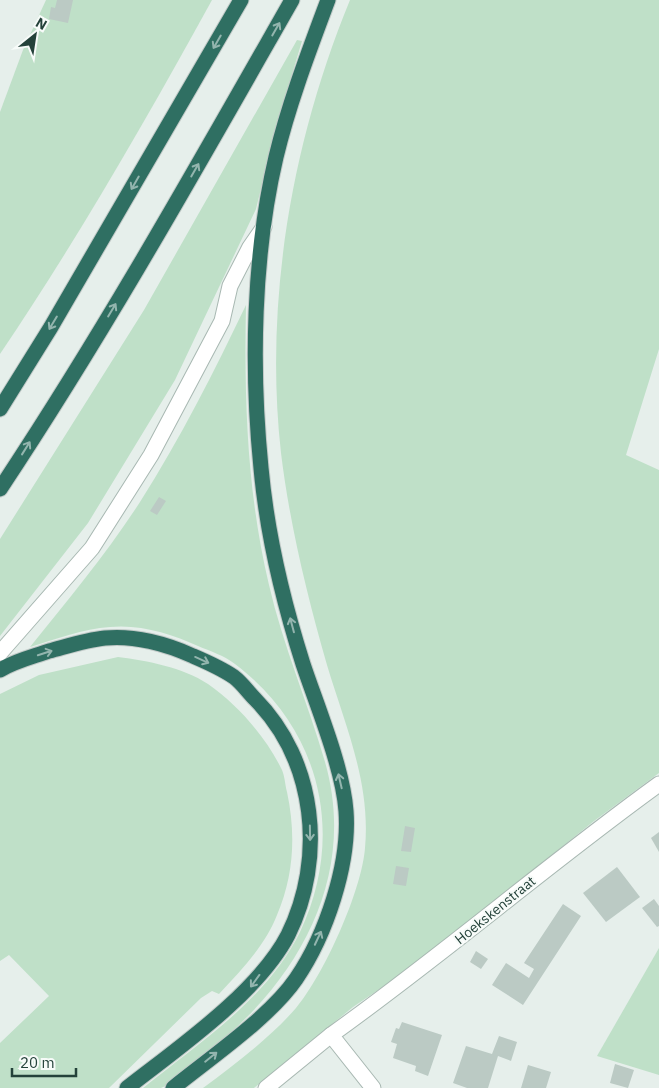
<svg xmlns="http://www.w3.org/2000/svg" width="659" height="1088" viewBox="0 0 659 1088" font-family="'IBM Plex Sans',sans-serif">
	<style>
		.green { fill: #bfe0c8 }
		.building { fill: #bbcac4 }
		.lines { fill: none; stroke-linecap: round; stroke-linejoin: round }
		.minor-casing { stroke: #a8b8b2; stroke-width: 17 }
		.highway-casing { stroke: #c2cac8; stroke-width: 17 }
		.minor { stroke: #fff; stroke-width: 15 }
		.highway { stroke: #2f6f62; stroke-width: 15 }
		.oneway { stroke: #93b5ae }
		.labels { text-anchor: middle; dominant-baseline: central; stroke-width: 4; stroke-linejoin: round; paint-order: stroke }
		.street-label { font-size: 14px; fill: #24423a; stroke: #f7fbf9 }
	</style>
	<rect width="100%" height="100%" fill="#e6efeb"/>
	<g class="green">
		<path d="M 46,0 L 212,0 C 146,120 77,240 0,354 L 0,112 L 23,50 Z"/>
		<path d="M 350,0 L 659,0 L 659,349 L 626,455 L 659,470 L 659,773 L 594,821 L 415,965 L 353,1007 L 254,1088 L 203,1088 C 235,1064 270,1038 296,1008 C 324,975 362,890 365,848 C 371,783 345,725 327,665 C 307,595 290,526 281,453 C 264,301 292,141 350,0 Z"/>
		<path d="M 297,40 L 302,41 L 274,135 L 256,209 L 175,380 L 88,523 L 0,636 L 0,539 L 144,310 Z"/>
		<path d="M 246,305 C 244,399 247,493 269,585 C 283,646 308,703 325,762 C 355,866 308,964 230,1033 C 219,1043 172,1085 161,1088 C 156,1088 148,1088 143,1088 C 200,1042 267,999 300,932 C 346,835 321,729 235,664 C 225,656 210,651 198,646 C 172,634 140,624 110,627 C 83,629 56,639 30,647 C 68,600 107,553 140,502 C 180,439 214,372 246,305 Z"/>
		<path d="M 118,657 C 148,661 182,667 208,684 C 238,705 266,737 282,770 C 285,777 285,785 287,792 C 296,834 294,875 277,915 C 265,946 241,970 219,994 L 212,991 L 201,998 L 109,1088 L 0,1088 L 0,1043 L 49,996 L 9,955 L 0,961 L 0,694 L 39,675 Z"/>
		<path d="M 659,948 L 659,1075 L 597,1056 Z"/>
	</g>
	<g class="building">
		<path d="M 57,0 L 73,0 L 68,23 L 49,19 L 51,7 L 55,8 Z"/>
		<path d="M 159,497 L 166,501 L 157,515 L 150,511 Z"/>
		<path d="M 405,826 L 415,828 L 411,852 L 401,851 Z"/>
		<path d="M 659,832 L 659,852 L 651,838 Z"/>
		<path d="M 396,866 L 409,868 L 406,886 L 393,884 Z"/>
		<path d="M 617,867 L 640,897 L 606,922 L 583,893 Z"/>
		<path d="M 654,899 L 659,906 L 659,926 L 657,927 L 642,908 Z"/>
		<path d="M 563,904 L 581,916 L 523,1005 L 492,985 L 506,963 L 529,978 L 534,969 L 524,963 Z"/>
		<path d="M 476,951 L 488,959 L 481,969 L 470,962 Z"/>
		<path d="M 402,1022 L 442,1035 L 428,1076 L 415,1071 L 416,1066 L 393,1058 L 397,1044 L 391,1042 L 396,1028 L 399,1029 Z"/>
		<path d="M 499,1036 L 517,1042 L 511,1061 L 498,1056 L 488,1088 L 467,1088 L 453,1083 L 466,1046 L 492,1054 Z"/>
		<path d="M 615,1064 L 634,1070 L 628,1088 L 610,1083 Z"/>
		<path d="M 528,1065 L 551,1072 L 546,1088 L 521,1088 Z"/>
	</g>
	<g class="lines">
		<defs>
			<g id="minor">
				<path d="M 0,653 L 92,548 L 151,455 L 222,321 L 230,286 L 250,247 L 264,227"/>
				<path d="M 331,1035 C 443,955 547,865 659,784"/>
				<path d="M 266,1088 L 331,1035 L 373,1088"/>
			</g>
			<g id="highway">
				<path d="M 0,409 L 51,327 L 241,0"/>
				<path d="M 0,489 C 105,331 198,165 292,0"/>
				<path d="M 0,670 C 15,661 32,657 49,651 C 68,646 86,640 105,638 C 134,635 167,644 193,656 C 207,662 221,668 234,677 C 242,683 248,692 255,699 C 316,761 326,858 288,935 C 258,993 178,1048 127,1088"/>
				<path d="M 173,1088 C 210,1058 270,1017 296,979 C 326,935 350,864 346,811 C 343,768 317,706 303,664 C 283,601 267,534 261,468 C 251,368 253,255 276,157 C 289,103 309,51 328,0"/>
			</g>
		</defs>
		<use href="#minor" class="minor-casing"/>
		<use href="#highway" class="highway-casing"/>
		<use href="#minor" class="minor"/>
		<use href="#highway" class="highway"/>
	</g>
	<defs><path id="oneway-shaft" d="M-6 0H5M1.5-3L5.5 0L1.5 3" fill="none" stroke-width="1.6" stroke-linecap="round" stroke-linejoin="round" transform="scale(1.25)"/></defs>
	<g class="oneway">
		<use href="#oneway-shaft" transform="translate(276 29) rotate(-60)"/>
		<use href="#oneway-shaft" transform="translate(217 42) rotate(120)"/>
		<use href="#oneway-shaft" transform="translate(195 170) rotate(-60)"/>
		<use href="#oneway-shaft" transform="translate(135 183) rotate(120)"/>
		<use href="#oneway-shaft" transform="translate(112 310) rotate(-59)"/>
		<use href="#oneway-shaft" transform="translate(53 323) rotate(121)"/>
		<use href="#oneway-shaft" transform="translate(26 448) rotate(-58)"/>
		<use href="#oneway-shaft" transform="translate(292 625) rotate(-105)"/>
		<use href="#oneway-shaft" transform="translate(45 653) rotate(-18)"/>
		<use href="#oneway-shaft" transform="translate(202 660) rotate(24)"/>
		<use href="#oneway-shaft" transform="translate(340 781) rotate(-103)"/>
		<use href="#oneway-shaft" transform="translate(310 833) rotate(89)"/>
		<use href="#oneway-shaft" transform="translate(318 938) rotate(-65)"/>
		<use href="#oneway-shaft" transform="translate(255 981) rotate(126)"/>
		<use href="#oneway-shaft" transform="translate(211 1057) rotate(-39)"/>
	</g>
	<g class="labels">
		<g class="street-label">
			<text transform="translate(495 910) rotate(-39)">Hoekskenstraat</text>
		</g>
	</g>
	<g transform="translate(35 35) rotate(30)" stroke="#f7fbf9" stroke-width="4" paint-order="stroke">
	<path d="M0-4L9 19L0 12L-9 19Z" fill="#24423a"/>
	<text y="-8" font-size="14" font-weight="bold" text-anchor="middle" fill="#24423a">N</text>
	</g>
	<path d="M12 1068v8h64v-8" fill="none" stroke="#24423a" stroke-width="2.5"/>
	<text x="20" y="1068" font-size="15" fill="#24423a" stroke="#f7fbf9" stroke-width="4" paint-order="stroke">20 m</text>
</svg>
